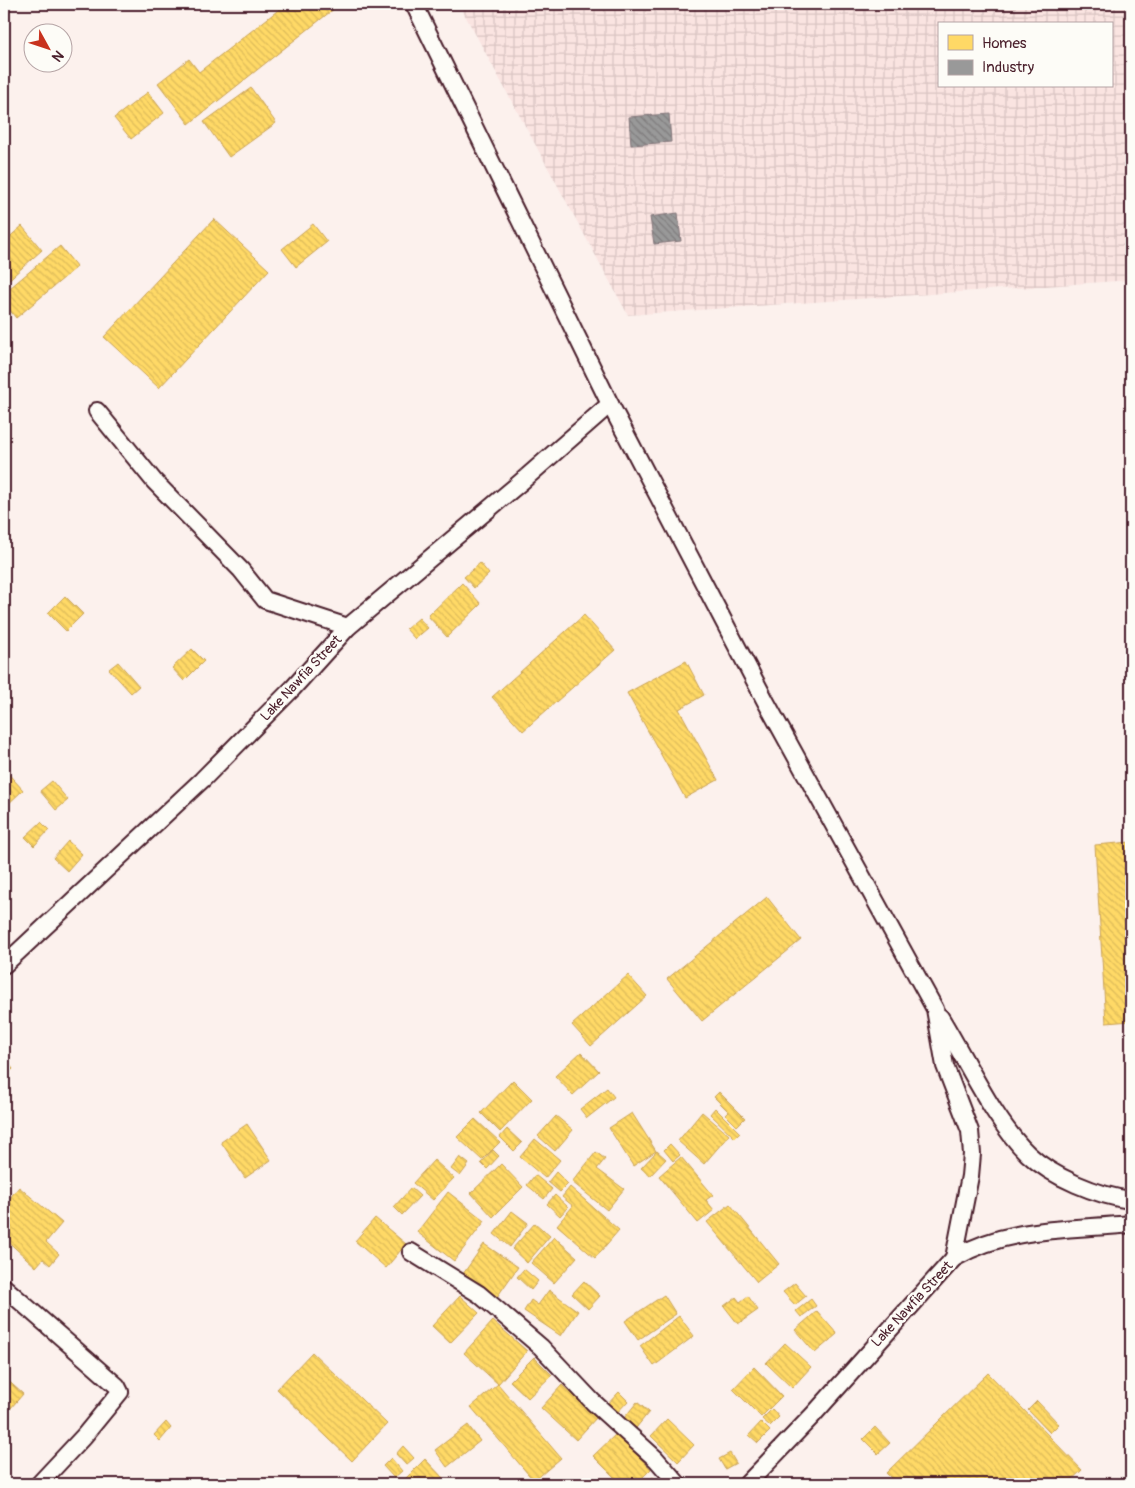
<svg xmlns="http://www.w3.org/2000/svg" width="1135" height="1488" viewBox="0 0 1135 1488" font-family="Pangolin,sans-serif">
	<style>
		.industrial { fill: url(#industrial-grid); fill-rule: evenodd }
		.homes { fill: url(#homes-back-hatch); stroke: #c9a154 }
		.industry { fill: url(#industry-back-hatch); stroke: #817478 }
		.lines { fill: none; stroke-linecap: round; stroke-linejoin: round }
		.street-casing { stroke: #4a1f2b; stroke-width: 20 }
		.street { stroke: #fdfcf7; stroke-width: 16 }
		.labels { text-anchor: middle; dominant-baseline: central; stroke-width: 5; stroke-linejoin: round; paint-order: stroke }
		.street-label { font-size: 14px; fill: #4a1f2b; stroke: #fdfcf7 }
	</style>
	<defs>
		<pattern id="industrial-grid" width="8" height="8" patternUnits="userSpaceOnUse" patternTransform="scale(1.25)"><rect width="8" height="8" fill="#fae4e1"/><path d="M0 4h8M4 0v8" fill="none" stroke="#d8c3c1"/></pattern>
		<pattern id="homes-back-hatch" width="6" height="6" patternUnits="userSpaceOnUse" patternTransform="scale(1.25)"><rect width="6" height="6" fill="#ffd966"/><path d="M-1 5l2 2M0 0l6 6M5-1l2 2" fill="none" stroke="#dcba59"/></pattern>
		<pattern id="industry-back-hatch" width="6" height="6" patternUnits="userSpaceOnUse" patternTransform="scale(1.25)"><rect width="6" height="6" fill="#999"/><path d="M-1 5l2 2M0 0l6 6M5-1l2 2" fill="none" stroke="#7f7c7d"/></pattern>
	</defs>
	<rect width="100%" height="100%" fill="#fcf1ed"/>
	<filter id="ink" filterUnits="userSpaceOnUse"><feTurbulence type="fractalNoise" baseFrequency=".02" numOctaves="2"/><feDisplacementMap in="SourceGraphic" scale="10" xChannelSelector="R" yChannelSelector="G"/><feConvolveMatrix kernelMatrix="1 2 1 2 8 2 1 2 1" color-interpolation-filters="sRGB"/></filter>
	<g filter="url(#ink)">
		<path class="industrial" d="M 459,4 L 1131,4 L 1131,280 L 628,315 ZM 939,24 L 1111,24 L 1111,86 L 939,86 Z"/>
		<g class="homes">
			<path d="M 286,4 L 340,4 L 189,124 L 158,83 L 189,59 L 199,72 Z"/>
			<path d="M 251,88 L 276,123 L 229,157 L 204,122 Z"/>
			<path d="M 148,92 L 164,113 L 131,139 L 114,118 Z"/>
			<path d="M 214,219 L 269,270 L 159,388 L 104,337 Z"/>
			<path d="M 313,224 L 327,242 L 296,267 L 282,249 Z"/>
			<path d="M 22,226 L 42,250 L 4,284 L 4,242 Z"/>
			<path d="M 60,246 L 77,267 L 16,318 L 4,303 L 4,293 Z"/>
			<path d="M 480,563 L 489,574 L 474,588 L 464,577 Z"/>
			<path d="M 462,583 L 481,604 L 447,637 L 428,616 Z"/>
			<path d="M 65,596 L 83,614 L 66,631 L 48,613 Z"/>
			<path d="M 584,615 L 615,650 L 523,731 L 492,697 Z"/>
			<path d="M 419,618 L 428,628 L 415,639 L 406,629 Z"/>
			<path d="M 192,649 L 204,661 L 184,681 L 172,668 Z"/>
			<path d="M 686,661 L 704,695 L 679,709 L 718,780 L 685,798 L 627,693 Z"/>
			<path d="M 118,662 L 139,686 L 131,693 L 109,669 Z"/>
			<path d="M 4,769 L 23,790 L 4,808 Z"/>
			<path d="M 52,781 L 68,800 L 56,810 L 40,791 Z"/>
			<path d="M 41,822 L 49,830 L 34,846 L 25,837 Z"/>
			<path d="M 68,841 L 82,854 L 67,871 L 53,858 Z"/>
			<path d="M 1131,842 L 1131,1021 L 1106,1023 L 1095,845 Z"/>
			<path d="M 767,897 L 801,940 L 702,1021 L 667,979 Z"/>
			<path d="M 628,975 L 647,996 L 591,1046 L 572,1025 Z"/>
			<path d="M 581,1052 L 599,1071 L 573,1095 L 555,1076 Z"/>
			<path d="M 4,1058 L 13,1069 L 4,1077 Z"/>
			<path d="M 513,1080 L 532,1099 L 500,1132 L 481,1113 Z"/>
			<path d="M 607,1088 L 614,1097 L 587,1118 L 580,1109 Z"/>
			<path d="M 719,1092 L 745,1118 L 737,1126 L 726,1115 L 729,1112 L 714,1097 Z"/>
			<path d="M 715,1108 L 740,1133 L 735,1138 L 710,1114 Z"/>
			<path d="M 702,1112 L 729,1135 L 704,1164 L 678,1141 Z"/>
			<path d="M 632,1113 L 656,1151 L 633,1166 L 609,1128 Z"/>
			<path d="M 556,1116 L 573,1130 L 555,1151 L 538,1136 Z"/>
			<path d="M 475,1119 L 500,1142 L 482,1160 L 457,1137 Z"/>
			<path d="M 247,1124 L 271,1160 L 245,1178 L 221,1142 Z"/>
			<path d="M 507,1129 L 522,1143 L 514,1151 L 500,1137 Z"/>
			<path d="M 535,1139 L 560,1160 L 545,1178 L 520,1157 Z"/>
			<path d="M 670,1144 L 680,1155 L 673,1161 L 664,1150 Z"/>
			<path d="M 493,1150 L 499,1156 L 487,1169 L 481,1163 Z"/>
			<path d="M 657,1151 L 666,1159 L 650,1176 L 641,1168 Z"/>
			<path d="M 596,1152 L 605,1159 L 597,1169 L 624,1189 L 607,1210 L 572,1182 Z"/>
			<path d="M 460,1157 L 469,1164 L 460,1176 L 451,1169 Z"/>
			<path d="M 681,1157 L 713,1195 L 706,1200 L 714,1210 L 698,1223 L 659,1176 Z"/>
			<path d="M 434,1160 L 454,1178 L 433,1200 L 413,1183 Z"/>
			<path d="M 501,1164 L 523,1187 L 493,1217 L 471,1193 Z"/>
			<path d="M 556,1172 L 568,1184 L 560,1192 L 548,1182 Z"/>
			<path d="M 535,1175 L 552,1189 L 544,1199 L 527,1185 Z"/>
			<path d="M 19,1187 L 62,1223 L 46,1242 L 59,1254 L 50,1265 L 43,1259 L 36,1267 L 4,1238 L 4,1205 Z"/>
			<path d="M 570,1187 L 619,1230 L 595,1258 L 557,1225 L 573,1206 L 562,1197 Z"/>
			<path d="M 411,1188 L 420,1196 L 402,1215 L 394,1207 Z"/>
			<path d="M 448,1192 L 485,1221 L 454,1261 L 417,1232 Z"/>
			<path d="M 555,1195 L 568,1207 L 560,1216 L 547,1204 Z"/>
			<path d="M 730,1204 L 779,1264 L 757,1282 L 707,1222 Z"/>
			<path d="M 512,1211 L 528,1223 L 510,1247 L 494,1234 Z"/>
			<path d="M 375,1218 L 406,1244 L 386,1268 L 355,1241 Z"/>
			<path d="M 535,1223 L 550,1236 L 527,1263 L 512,1249 Z"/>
			<path d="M 554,1237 L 577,1257 L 554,1283 L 531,1263 Z"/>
			<path d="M 484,1244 L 518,1267 L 497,1297 L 463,1274 Z"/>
			<path d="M 524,1269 L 538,1281 L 531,1290 L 517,1277 Z"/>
			<path d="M 584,1281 L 600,1296 L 588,1309 L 572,1294 Z"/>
			<path d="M 795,1283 L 806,1296 L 795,1305 L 783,1292 Z"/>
			<path d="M 549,1290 L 578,1311 L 561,1336 L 524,1311 L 531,1300 L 538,1305 Z"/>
			<path d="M 664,1295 L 676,1314 L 638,1340 L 625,1321 Z"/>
			<path d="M 460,1296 L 479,1313 L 450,1343 L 432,1326 Z"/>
			<path d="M 748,1296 L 758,1310 L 738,1324 L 724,1306 L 736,1297 L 740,1302 Z"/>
			<path d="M 811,1299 L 816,1306 L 801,1317 L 796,1311 Z"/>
			<path d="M 817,1311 L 837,1334 L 815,1353 L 795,1330 Z"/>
			<path d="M 679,1316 L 694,1336 L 654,1366 L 640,1346 Z"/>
			<path d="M 493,1321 L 527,1351 L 498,1384 L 464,1353 Z"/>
			<path d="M 785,1343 L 811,1367 L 792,1388 L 766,1363 Z"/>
			<path d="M 312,1352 L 387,1424 L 352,1461 L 277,1389 Z"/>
			<path d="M 534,1357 L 552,1375 L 528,1398 L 510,1381 Z"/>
			<path d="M 754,1367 L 782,1396 L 761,1417 L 733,1389 Z"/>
			<path d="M 988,1373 L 1082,1470 L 1067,1484 L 897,1484 L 886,1473 Z"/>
			<path d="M 4,1377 L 23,1394 L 4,1416 Z"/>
			<path d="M 498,1384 L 561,1458 L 534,1481 L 471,1407 Z"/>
			<path d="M 562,1385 L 597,1417 L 576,1440 L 541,1408 Z"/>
			<path d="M 619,1392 L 628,1401 L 613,1417 L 604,1408 Z"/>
			<path d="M 1037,1401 L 1059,1424 L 1050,1433 L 1028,1410 Z"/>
			<path d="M 637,1402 L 649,1412 L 632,1433 L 620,1423 Z"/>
			<path d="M 772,1409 L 779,1417 L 770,1426 L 762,1419 Z"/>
			<path d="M 667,1419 L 694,1445 L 678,1462 L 651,1436 Z"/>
			<path d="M 166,1422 L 171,1428 L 160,1441 L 154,1435 Z"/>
			<path d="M 761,1422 L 770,1431 L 758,1443 L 749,1435 Z"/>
			<path d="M 468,1425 L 480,1441 L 447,1467 L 435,1450 Z"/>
			<path d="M 875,1427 L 890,1443 L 878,1454 L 863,1439 Z"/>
			<path d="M 616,1434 L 651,1469 L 636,1484 L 621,1484 L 593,1456 Z"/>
			<path d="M 403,1446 L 414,1458 L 406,1465 L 396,1454 Z"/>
			<path d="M 730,1453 L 736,1463 L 725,1469 L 719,1459 Z"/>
			<path d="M 391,1458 L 402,1471 L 394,1478 L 383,1466 Z"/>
			<path d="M 425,1459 L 444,1479 L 439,1484 L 409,1484 L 404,1480 Z"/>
			<path d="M 653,1477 L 659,1484 L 646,1483 Z"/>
		</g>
		<g class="industry">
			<path d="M 669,114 L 671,142 L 631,145 L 629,117 Z"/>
			<path d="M 678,213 L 681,241 L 654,244 L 650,217 Z"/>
		</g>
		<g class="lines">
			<defs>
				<g id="street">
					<path d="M 414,4 L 610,404 L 766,702 L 935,1009 L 945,1066 L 970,1131 L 972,1154 L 970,1176 L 954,1258"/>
					<path d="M 97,411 L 154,481 L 241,570 L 265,600 L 348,627"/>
					<path d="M 4,965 L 202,780 L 293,688 L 348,627 L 521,482 L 610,404"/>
					<path d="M 940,1017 C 966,1059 993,1120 1028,1154 C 1052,1177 1098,1196 1131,1200"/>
					<path d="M 411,1252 L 479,1294 L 541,1347 L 593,1402 L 656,1459 L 678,1484"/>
					<path d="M 4,1287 L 117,1386 L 120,1392 L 84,1436 L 39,1484"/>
					<path d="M 747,1484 L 813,1415 L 954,1258 C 1009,1226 1070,1230 1131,1224"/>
				</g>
			</defs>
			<use href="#street" class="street-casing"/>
			<use href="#street" class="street"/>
		</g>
	</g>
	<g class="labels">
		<g class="street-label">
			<text transform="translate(301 678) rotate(-47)">Lake Nawfia Street</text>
			<text transform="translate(912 1304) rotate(-47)">Lake Nawfia Street</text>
		</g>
	</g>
	<rect width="1135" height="1488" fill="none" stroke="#fdfcf7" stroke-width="20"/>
	<rect x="10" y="10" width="1115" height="1468" fill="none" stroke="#4a1f2b" stroke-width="2" filter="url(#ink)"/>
	<rect x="938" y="22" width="175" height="65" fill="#fdfcf7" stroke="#b5a4a5"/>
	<rect x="948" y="35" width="25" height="15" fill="#ffd966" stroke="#b5a4a5"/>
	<text x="982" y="48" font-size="15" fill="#4a1f2b">Homes</text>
	<rect x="948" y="60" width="25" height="15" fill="#999999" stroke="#b5a4a5"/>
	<text x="982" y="72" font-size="15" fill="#4a1f2b">Industry</text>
	<g transform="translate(48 48) rotate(130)"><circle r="24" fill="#fdfcf7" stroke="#b5a4a5"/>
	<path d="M0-4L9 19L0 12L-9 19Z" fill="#c8321e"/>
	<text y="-8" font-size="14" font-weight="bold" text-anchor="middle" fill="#4a1f2b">N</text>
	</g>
</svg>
